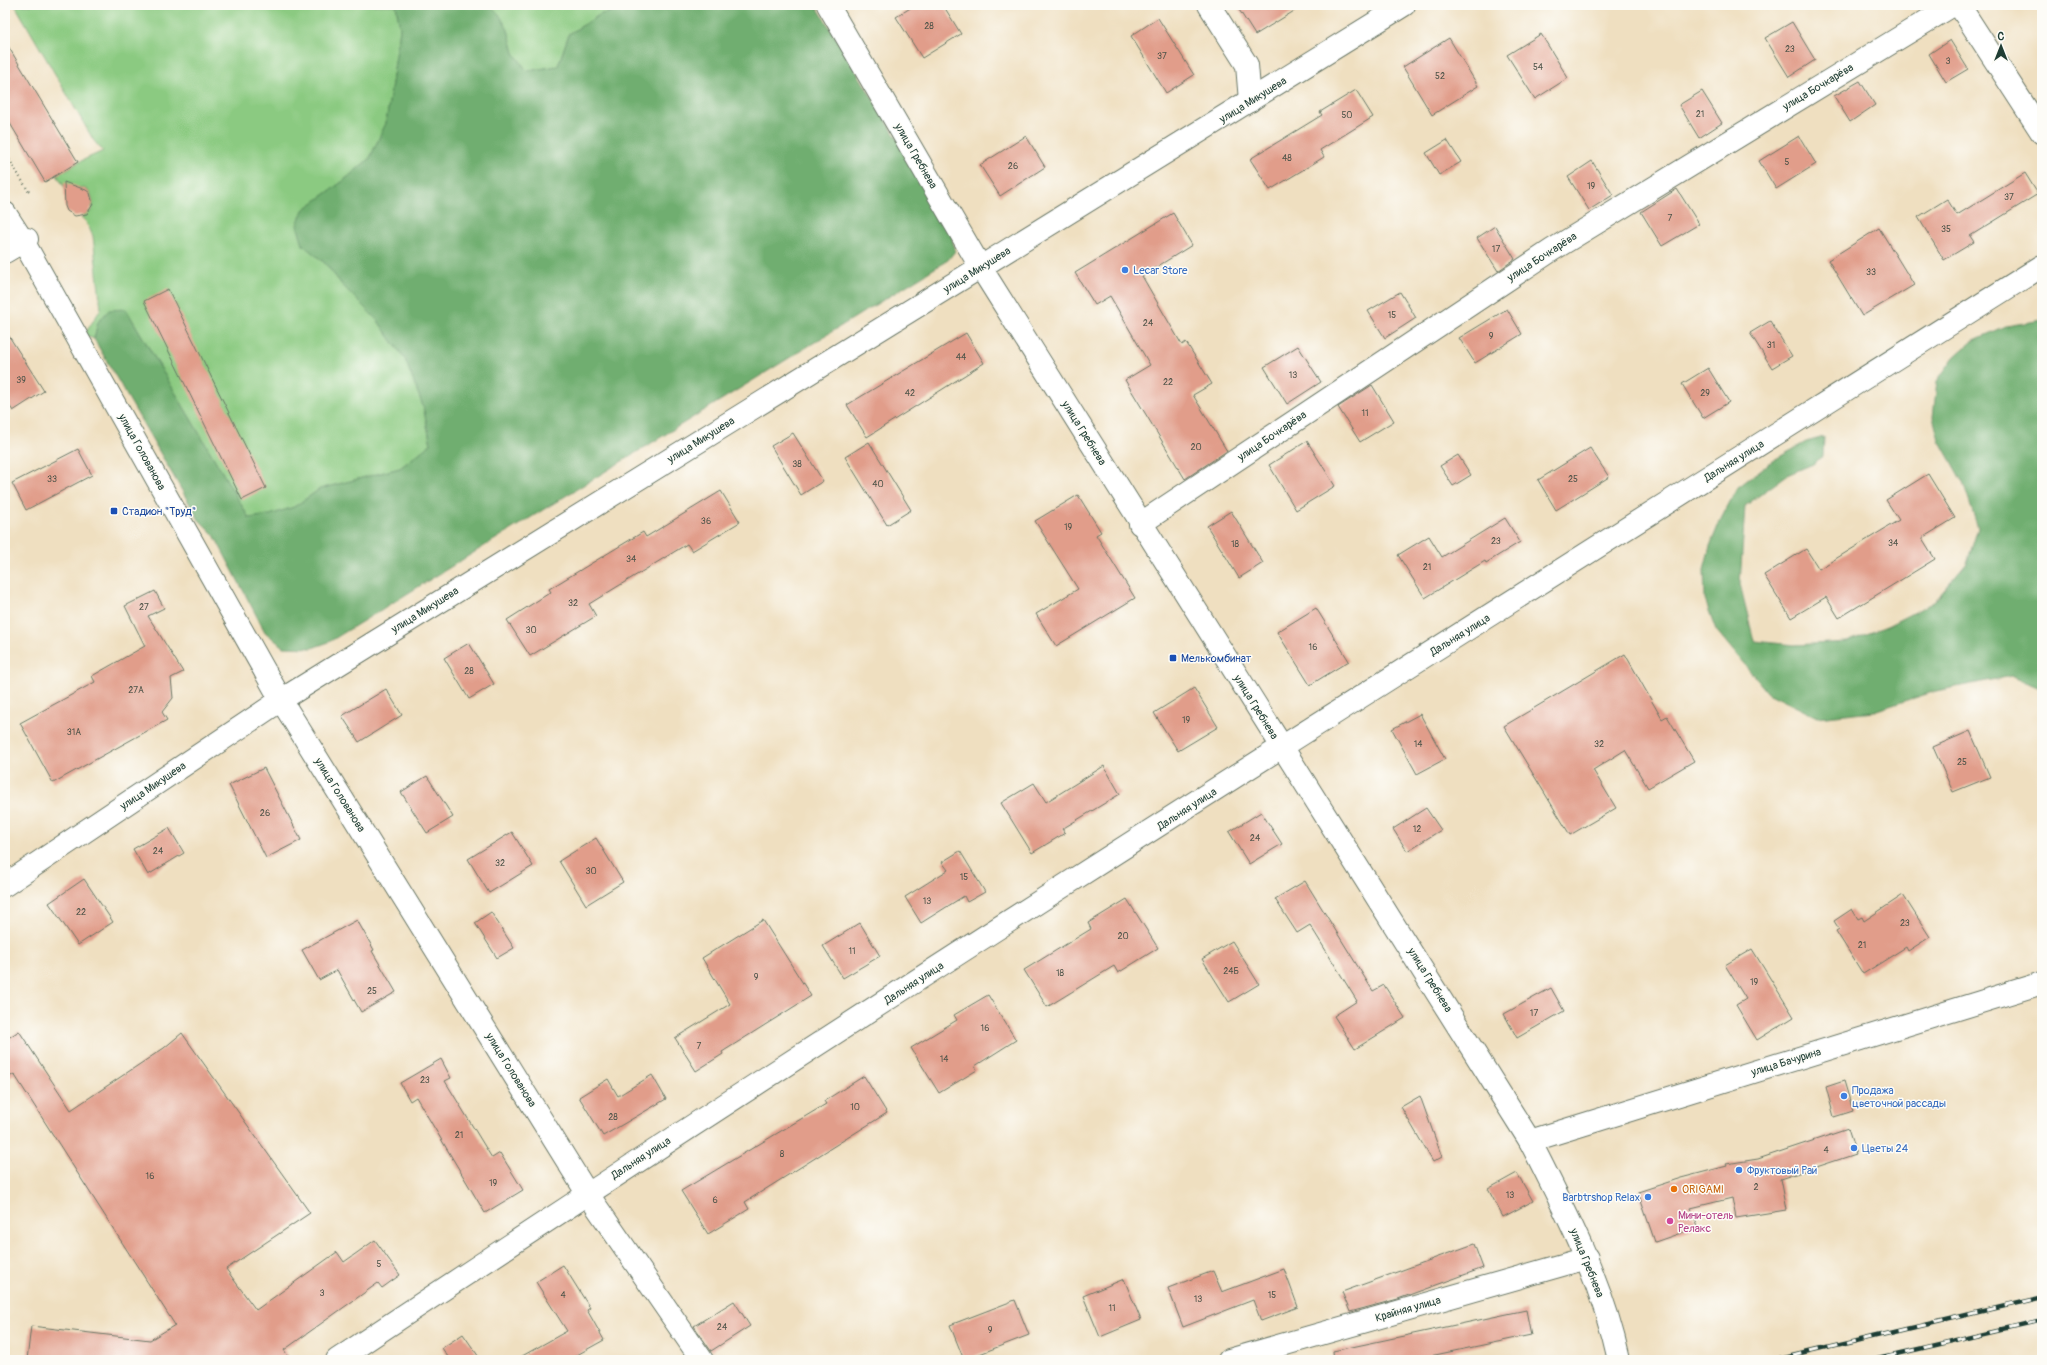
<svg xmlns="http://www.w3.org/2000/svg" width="2047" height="1365" viewBox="0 0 2047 1365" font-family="Pangolin,sans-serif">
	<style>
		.green { fill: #8bca81; stroke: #55845a }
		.forest { fill: #70ae6f; stroke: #487652 }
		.building { fill: #e19d8a }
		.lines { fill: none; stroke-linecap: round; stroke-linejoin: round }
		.minor-casing { stroke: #687665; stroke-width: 24 }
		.path { stroke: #687665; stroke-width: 2.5; stroke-dasharray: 1 3; stroke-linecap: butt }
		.minor { stroke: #fff; stroke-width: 22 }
		.rail-casing { stroke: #1f3d34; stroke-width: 4.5 }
		.rail { stroke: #fdfcf7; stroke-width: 3; stroke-dasharray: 9; stroke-linecap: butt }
		.shop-dot { fill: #3f7fe0; stroke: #fdfcf7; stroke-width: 1.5 }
		.transit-dot { fill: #1a4fb4; stroke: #fdfcf7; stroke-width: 1.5 }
		.food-dot { fill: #e8710a; stroke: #fdfcf7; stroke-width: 1.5 }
		.hotel-dot { fill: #d1479c; stroke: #fdfcf7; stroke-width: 1.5 }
		.labels { text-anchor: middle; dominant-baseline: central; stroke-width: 3; stroke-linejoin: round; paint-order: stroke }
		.number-label { font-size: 9px; fill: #50554a }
		.street-label { font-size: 11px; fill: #1f3d34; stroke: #fdfcf7 }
		.shop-label { font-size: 11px; fill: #366cbe; stroke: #fdfcf7; text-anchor: start }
		.transit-label { font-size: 11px; fill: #164399; stroke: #fdfcf7; text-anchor: start }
		.food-label { font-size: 11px; fill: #c56008; stroke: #fdfcf7; text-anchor: start }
		.hotel-label { font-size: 11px; fill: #b23c85; stroke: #fdfcf7; text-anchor: start }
	</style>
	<rect width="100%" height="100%" fill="#fdfcf7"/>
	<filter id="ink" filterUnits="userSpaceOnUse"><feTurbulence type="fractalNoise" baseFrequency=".025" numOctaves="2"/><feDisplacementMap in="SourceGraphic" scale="8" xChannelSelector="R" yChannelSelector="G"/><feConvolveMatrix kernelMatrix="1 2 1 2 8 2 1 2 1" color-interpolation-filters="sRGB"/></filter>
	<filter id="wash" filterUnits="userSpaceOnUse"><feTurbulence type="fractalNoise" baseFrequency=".012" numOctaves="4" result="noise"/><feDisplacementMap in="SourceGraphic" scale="16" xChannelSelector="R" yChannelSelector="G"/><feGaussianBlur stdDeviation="0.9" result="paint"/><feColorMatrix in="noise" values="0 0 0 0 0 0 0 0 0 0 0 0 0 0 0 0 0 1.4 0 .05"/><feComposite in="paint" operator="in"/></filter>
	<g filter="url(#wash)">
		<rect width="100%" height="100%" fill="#efdfc0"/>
		<g class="green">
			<path d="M 15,5 L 396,5 L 400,29 L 386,123 L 370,158 L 342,182 L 303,210 L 304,245 L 326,264 L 343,286 L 378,321 L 405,359 L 423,406 L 431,444 L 400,468 L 320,489 L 294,507 L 270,515 L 249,518 L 126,309 L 98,322 L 94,339 L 84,335 L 101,309 L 93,236 L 86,222 L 81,217 L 91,211 C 96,201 90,185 77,188 C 74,189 70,192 68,193 L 57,175 L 79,162 L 103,151 L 94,141 Z"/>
			<path d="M 487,5 L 646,5 L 601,14 L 569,34 L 558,66 L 527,71 L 514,53 L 508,30 Z"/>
		</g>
		<g class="forest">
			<path d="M 396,5 L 487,5 L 499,14 L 508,30 L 514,53 L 527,71 L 558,66 L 569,34 L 601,14 L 646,5 L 816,5 L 949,224 L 955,251 L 948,260 L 329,642 L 312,648 L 283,647 L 265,632 L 214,535 L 199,520 L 94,339 L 98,322 L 109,310 L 126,309 L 249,518 L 270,515 L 294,507 L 320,489 L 400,468 L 431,444 L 423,406 L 405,359 L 378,321 L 343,286 L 326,264 L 303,245 L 297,225 L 303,210 L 342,182 L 370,158 L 386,123 L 400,29 Z"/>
			<path d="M 2042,320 L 2042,689 L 2012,676 L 1936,691 L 1874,711 L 1817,717 L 1768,693 L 1716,630 L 1705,600 L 1704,569 L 1710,546 L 1720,521 L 1737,488 L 1772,461 L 1806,442 L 1824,437 L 1823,456 L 1813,464 L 1787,475 L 1745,506 L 1740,584 L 1754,641 L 1794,645 L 1847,642 L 1889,625 L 1934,602 L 1967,563 L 1978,528 L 1963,483 L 1939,440 L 1933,417 L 1937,381 L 1954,357 L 1972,341 L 2006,326 Z"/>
		</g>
		<g id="blocks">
			<g class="building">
				<path d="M 915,5 L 943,5 L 961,34 L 922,58 L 896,17 Z"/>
				<path d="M 1236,5 L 1304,5 L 1255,35 Z"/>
				<path d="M 1158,18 L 1194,75 L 1166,93 L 1131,36 Z"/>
				<path d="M 1792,22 L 1815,60 L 1789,77 L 1765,38 Z"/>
				<path d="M 1541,34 L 1568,78 L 1535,99 L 1507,55 Z"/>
				<path d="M 1449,38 L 1478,86 L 1432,115 L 1403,67 Z"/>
				<path d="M 1950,40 L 1968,69 L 1946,82 L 1929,54 Z"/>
				<path d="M 5,41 L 78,162 L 45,182 L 5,115 Z"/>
				<path d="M 1860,81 L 1875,105 L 1850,122 L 1834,96 Z"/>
				<path d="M 1356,90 L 1373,117 L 1320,150 L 1324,157 L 1270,190 L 1250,159 L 1322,115 L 1320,112 Z"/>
				<path d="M 1702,91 L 1722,123 L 1699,138 L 1679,105 Z"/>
				<path d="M 1026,136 L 1045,167 L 1000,196 L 980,165 Z"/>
				<path d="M 1799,136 L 1816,164 L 1776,189 L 1759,161 Z"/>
				<path d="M 1447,140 L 1461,162 L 1439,175 L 1426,153 Z"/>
				<path d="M 1592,161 L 1613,195 L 1589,210 L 1568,177 Z"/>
				<path d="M 2025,173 L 2038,194 L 1970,236 L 1974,242 L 1944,260 L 1918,217 L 1947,199 L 1957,215 Z"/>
				<path d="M 64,182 L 86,190 L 90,193 L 93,204 L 87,214 L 75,216 L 67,211 L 65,206 Z"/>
				<path d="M 1677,189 L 1699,224 L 1662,246 L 1641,212 Z"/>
				<path d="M 1173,213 L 1192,245 L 1142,276 L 1182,345 L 1186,342 L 1212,384 L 1193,395 L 1227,451 L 1185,479 L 1125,380 L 1150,365 L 1110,296 L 1095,305 L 1075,273 Z"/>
				<path d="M 1495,226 L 1515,259 L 1498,271 L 1477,238 Z"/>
				<path d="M 1879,228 L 1914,285 L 1862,316 L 1828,260 Z"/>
				<path d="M 168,289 L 266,488 L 242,500 L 144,301 Z"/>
				<path d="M 1400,292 L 1416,318 L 1385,338 L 1368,311 Z"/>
				<path d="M 1507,309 L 1522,334 L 1475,363 L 1459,338 Z"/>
				<path d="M 1770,321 L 1792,356 L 1772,368 L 1750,333 Z"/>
				<path d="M 5,330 L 44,391 L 13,411 L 5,399 Z"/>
				<path d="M 966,333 L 984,363 L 867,437 L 847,405 Z"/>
				<path d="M 1298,346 L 1321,382 L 1287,404 L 1264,367 Z"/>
				<path d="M 1708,368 L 1729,402 L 1703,418 L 1682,384 Z"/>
				<path d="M 1372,385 L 1394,421 L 1360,442 L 1338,407 Z"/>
				<path d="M 793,433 L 823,481 L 801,495 L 771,446 Z"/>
				<path d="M 1307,441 L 1335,486 L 1296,510 L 1269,465 Z"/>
				<path d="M 869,442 L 911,510 L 887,525 L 845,457 Z"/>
				<path d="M 1590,448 L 1609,477 L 1556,510 L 1538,480 Z"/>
				<path d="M 78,449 L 92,475 L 26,510 L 12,483 Z"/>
				<path d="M 1458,455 L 1471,475 L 1453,486 L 1440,466 Z"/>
				<path d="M 1928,474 L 1955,518 L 1922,538 L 1935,559 L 1839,618 L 1826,597 L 1791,618 L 1764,575 L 1806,549 L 1819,569 L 1899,520 L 1886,500 Z"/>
				<path d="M 721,491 L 740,522 L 692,551 L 687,544 L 589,604 L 596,616 L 530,656 L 507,620 L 551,592 L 549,589 L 643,532 L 646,537 Z"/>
				<path d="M 1078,495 L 1101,532 L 1096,535 L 1135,598 L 1056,646 L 1036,614 L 1078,589 L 1035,521 Z"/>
				<path d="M 1231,511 L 1263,563 L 1239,578 L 1207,526 Z"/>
				<path d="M 1505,518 L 1520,542 L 1486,563 L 1485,561 L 1425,598 L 1398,555 L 1429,536 L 1442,557 Z"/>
				<path d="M 155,591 L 164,608 L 148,616 L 183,672 L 171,678 L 173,698 L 162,712 L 167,720 L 53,783 L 20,723 L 95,682 L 92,676 L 145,646 L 125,606 Z"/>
				<path d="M 1316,608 L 1349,661 L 1310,685 L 1277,632 Z"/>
				<path d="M 469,643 L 494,684 L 469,699 L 444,658 Z"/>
				<path d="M 1625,654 L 1662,719 L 1667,716 L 1694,761 L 1648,788 L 1625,750 L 1593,770 L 1616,808 L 1570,835 L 1504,726 Z"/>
				<path d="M 1194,688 L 1218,727 L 1178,751 L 1154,713 Z"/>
				<path d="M 386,689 L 402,715 L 359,742 L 342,716 Z"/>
				<path d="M 1420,714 L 1445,759 L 1417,774 L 1392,729 Z"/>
				<path d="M 1970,731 L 1990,777 L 1953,792 L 1933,747 Z"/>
				<path d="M 1104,766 L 1120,794 L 1062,829 L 1065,833 L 1032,853 L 1001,803 L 1034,783 L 1046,802 Z"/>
				<path d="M 264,768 L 301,840 L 266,858 L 229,785 Z"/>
				<path d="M 427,776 L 453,817 L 427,833 L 401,792 Z"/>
				<path d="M 1426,808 L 1441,830 L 1407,851 L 1393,829 Z"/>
				<path d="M 1261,812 L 1282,844 L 1249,864 L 1229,832 Z"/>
				<path d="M 169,828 L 184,853 L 148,875 L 133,849 Z"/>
				<path d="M 512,832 L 533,866 L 489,893 L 468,859 Z"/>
				<path d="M 596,838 L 623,882 L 586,905 L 559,861 Z"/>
				<path d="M 960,851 L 985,892 L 967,902 L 964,896 L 921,923 L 905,897 L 948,870 L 942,862 Z"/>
				<path d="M 84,879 L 113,922 L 78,945 L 49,903 Z"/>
				<path d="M 1305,881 L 1373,991 L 1384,985 L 1405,1018 L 1355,1049 L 1334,1016 L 1357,1001 L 1310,925 L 1297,933 L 1275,899 Z"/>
				<path d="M 1903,895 L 1930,937 L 1908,951 L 1906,947 L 1863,974 L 1836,931 L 1839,929 L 1834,921 L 1852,909 L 1858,919 L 1862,917 L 1864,921 Z"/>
				<path d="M 1127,899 L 1158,948 L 1118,973 L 1114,966 L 1047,1007 L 1024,970 L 1091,929 L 1088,923 Z"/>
				<path d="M 491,912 L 514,948 L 497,958 L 475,923 Z"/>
				<path d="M 357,920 L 374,950 L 372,951 L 396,992 L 361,1012 L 337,970 L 319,980 L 302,950 Z"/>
				<path d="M 763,920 L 811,996 L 722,1052 L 723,1054 L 696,1071 L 675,1038 L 730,1004 L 702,958 Z"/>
				<path d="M 860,923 L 880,956 L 843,978 L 823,946 Z"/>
				<path d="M 1232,941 L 1259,984 L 1229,1002 L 1202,959 Z"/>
				<path d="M 1752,949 L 1794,1017 L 1757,1040 L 1736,1005 L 1746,999 L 1725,965 Z"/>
				<path d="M 1551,988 L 1564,1011 L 1517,1038 L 1504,1014 Z"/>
				<path d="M 988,995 L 1016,1040 L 975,1066 L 977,1070 L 939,1093 L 911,1048 L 957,1020 L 954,1015 Z"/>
				<path d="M 19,1031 L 71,1110 L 164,1048 L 182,1033 L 310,1213 L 226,1269 L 256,1310 L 337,1252 L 344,1262 L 375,1240 L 400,1275 L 382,1288 L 378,1283 L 284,1350 L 291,1360 L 27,1360 L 31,1326 L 150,1340 L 175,1325 L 14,1074 L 5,1080 L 5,1040 Z"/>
				<path d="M 441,1059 L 451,1078 L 445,1081 L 492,1158 L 500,1153 L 523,1190 L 485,1213 L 416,1097 L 410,1101 L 400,1083 Z"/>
				<path d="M 652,1075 L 666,1099 L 603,1136 L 579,1097 L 608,1079 L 618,1096 Z"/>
				<path d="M 864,1076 L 887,1113 L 745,1202 L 749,1209 L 708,1234 L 681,1191 L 826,1104 L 824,1101 Z"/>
				<path d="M 1844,1081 L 1853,1111 L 1834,1117 L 1826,1087 Z"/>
				<path d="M 1420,1096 L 1442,1157 L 1433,1162 L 1401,1107 Z"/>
				<path d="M 1848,1129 L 1856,1154 L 1780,1179 L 1786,1210 L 1736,1218 L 1732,1198 L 1691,1208 L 1698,1227 L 1655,1242 L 1638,1192 L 1681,1178 L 1727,1166 L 1726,1164 L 1758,1159 Z"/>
				<path d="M 1517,1173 L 1533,1201 L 1503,1217 L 1488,1189 Z"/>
				<path d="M 1474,1244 L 1483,1268 L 1398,1299 L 1350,1312 L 1342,1292 Z"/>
				<path d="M 563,1265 L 590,1308 L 587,1310 L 604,1340 L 568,1360 L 515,1360 L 567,1331 L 536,1282 Z"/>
				<path d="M 1284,1269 L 1298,1307 L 1261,1321 L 1253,1300 L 1183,1327 L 1168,1288 L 1213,1271 L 1222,1292 Z"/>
				<path d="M 1124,1279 L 1141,1320 L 1100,1337 L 1083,1296 Z"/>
				<path d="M 1015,1300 L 1029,1335 L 964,1360 L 950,1325 Z"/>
				<path d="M 734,1301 L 750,1326 L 711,1351 L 694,1326 Z"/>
				<path d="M 1526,1310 L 1531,1335 L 1411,1360 L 1334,1360 L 1333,1351 Z"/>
				<path d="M 463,1334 L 481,1360 L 450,1360 L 442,1348 Z"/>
			</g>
		</g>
	</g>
	<g filter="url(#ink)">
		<use href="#blocks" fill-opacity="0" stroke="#687665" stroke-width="1"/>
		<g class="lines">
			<defs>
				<g id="minor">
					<path d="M 828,5 L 981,268 L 1530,1141 C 1566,1212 1602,1281 1619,1360"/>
					<path d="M 1209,5 L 1247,65 L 1250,101"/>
					<path d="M 1959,5 L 2042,133"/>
					<path d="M 5,213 L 23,241 L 281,700 L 587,1193 L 702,1360"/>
					<path d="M 5,252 L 27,239"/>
					<path d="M 1140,524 L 1552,250 L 1953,5"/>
					<path d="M 5,885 L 281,700 L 1404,5"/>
					<path d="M 1530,1141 L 2042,983"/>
					<path d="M 337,1360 C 899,985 1471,627 2042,266"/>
					<path d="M 1229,1360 L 1587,1258"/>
				</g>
			</defs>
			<use href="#minor" class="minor-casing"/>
			<path class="path" d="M 5,153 L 29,192"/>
			<use href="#minor" class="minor"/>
			<defs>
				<g id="rail">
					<path d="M 1776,1360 L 2042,1297"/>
					<path d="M 1869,1360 L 2042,1320"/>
				</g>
			</defs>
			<use href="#rail" class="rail-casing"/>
			<use href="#rail" class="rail"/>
		</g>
	</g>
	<g class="shop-dot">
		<circle cx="1125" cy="270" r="4"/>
		<circle cx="1844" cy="1096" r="4"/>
		<circle cx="1854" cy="1148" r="4"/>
		<circle cx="1739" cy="1170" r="4"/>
		<circle cx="1648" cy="1197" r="4"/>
	</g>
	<g class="transit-dot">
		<rect x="110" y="507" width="8" height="8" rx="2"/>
		<rect x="1169" y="654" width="8" height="8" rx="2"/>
	</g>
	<circle class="food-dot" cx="1674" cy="1189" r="4"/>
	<circle class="hotel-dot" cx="1670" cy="1221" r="4"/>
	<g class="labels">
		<g class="number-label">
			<text x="929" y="26">28</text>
			<text x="1790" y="49">23</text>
			<text x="1162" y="56">37</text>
			<text x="1948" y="61">3</text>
			<text x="1538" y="67">54</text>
			<text x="1440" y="76">52</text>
			<text x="1700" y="114">21</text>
			<text x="1347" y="115">50</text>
			<text x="1287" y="158">48</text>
			<text x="1787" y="162">5</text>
			<text x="1013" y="166">26</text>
			<text x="1591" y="186">19</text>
			<text x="2009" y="197">37</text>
			<text x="1670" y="218">7</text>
			<text x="1946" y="229">35</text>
			<text x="1496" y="249">17</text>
			<text x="1871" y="272">33</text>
			<text x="1392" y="315">15</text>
			<text x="1148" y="323">24</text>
			<text x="1491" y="336">9</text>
			<text x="1771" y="345">31</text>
			<text x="961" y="357">44</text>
			<text x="1293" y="375">13</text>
			<text x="21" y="380">39</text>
			<text x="1168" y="382">22</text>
			<text x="910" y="393">42</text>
			<text x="1705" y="393">29</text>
			<text x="1365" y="413">11</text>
			<text x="1196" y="447">20</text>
			<text x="797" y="464">38</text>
			<text x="52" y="479">33</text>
			<text x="1573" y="479">25</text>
			<text x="878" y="484">40</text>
			<text x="706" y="521">36</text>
			<text x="1068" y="527">19</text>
			<text x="1496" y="541">23</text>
			<text x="1893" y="543">34</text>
			<text x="1235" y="544">18</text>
			<text x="631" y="559">34</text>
			<text x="1427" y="567">21</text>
			<text x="573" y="603">32</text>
			<text x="144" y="607">27</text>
			<text x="531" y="630">30</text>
			<text x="1313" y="647">16</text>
			<text x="469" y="671">28</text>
			<text x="136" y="690">27А</text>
			<text x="1186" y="720">19</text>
			<text x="74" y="732">31А</text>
			<text x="1418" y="744">14</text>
			<text x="1599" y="744">32</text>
			<text x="1962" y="762">25</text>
			<text x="265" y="813">26</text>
			<text x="1417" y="829">12</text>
			<text x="1255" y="838">24</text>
			<text x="158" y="851">24</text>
			<text x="500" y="863">32</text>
			<text x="591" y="871">30</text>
			<text x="964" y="877">15</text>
			<text x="927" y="901">13</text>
			<text x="81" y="912">22</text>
			<text x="1905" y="923">23</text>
			<text x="1123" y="936">20</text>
			<text x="1862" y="945">21</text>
			<text x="852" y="951">11</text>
			<text x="1231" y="971">24Б</text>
			<text x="1060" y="973">18</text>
			<text x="756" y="977">9</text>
			<text x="1754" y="982">19</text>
			<text x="372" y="991">25</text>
			<text x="1534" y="1013">17</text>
			<text x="985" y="1028">16</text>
			<text x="699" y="1046">7</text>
			<text x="944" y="1059">14</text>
			<text x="425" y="1080">23</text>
			<text x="855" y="1107">10</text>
			<text x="613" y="1117">28</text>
			<text x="459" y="1135">21</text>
			<text x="1826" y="1150">4</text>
			<text x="782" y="1154">8</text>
			<text x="150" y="1176">16</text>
			<text x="493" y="1183">19</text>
			<text x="1756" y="1187">2</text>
			<text x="1510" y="1195">13</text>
			<text x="715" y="1200">6</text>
			<text x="379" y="1264">5</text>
			<text x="322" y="1293">3</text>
			<text x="563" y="1295">4</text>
			<text x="1272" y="1295">15</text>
			<text x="1198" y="1299">13</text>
			<text x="1112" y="1308">11</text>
			<text x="722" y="1327">24</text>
			<text x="990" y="1330">9</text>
		</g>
		<g class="street-label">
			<text transform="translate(1818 87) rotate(-31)">улица Бочкарёва</text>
			<text transform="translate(1253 100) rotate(-32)">улица Микушева</text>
			<text transform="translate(916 156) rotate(60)">улица Гребнева</text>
			<text transform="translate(1542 257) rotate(-33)">улица Бочкарёва</text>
			<text transform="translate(977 270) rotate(-32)">улица Микушева</text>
			<text transform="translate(1084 433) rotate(58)">улица Гребнева</text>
			<text transform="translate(1272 436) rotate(-34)">улица Бочкарёва</text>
			<text transform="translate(701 440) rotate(-32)">улица Микушева</text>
			<text transform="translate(142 452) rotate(61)">улица Голованова</text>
			<text transform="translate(1734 461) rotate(-32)">Дальняя улица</text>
			<text transform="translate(425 610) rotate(-32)">улица Микушева</text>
			<text transform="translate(1460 635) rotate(-32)">Дальняя улица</text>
			<text transform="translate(1256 707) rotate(58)">улица Гребнева</text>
			<text transform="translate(153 786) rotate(-34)">улица Микушева</text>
			<text transform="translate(340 795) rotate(58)">улица Голованова</text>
			<text transform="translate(1187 809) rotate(-33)">Дальняя улица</text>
			<text transform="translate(1430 980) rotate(58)">улица Гребнева</text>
			<text transform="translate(914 983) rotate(-33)">Дальняя улица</text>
			<text transform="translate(1786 1062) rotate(-17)">улица Бачурина</text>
			<text transform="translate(511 1070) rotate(58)">улица Голованова</text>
			<text transform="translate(641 1158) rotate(-33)">Дальняя улица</text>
			<text transform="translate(1587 1263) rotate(68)">улица Гребнева</text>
			<text transform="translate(1408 1309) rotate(-16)">Крайняя улица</text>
		</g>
		<g class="shop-label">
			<text x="1133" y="270">Lecar Store</text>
			<text x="1852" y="1090">Продажа<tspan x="1852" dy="13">цветочной рассады</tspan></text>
			<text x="1862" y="1148">Цветы 24</text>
			<text x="1747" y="1170">Фруктовый Рай</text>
			<text x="1640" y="1197" text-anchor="end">Barbtrshop Relax</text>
		</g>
		<g class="transit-label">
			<text x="122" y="511">Стадион "Труд"</text>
			<text x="1181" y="658">Мелькомбинат</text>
		</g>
		<g class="food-label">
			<text x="1682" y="1189">ORIGAMI</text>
		</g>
		<g class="hotel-label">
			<text x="1678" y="1215">Мини-отель<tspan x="1678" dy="13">Релакс</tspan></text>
		</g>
	</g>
	<rect width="2047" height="1365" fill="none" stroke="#fdfcf7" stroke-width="20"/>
	<g transform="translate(2001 46)" stroke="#fdfcf7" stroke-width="3" paint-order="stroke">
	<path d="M0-3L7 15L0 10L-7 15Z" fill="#1f3d34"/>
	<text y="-6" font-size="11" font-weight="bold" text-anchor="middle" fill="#1f3d34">С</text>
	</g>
</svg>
